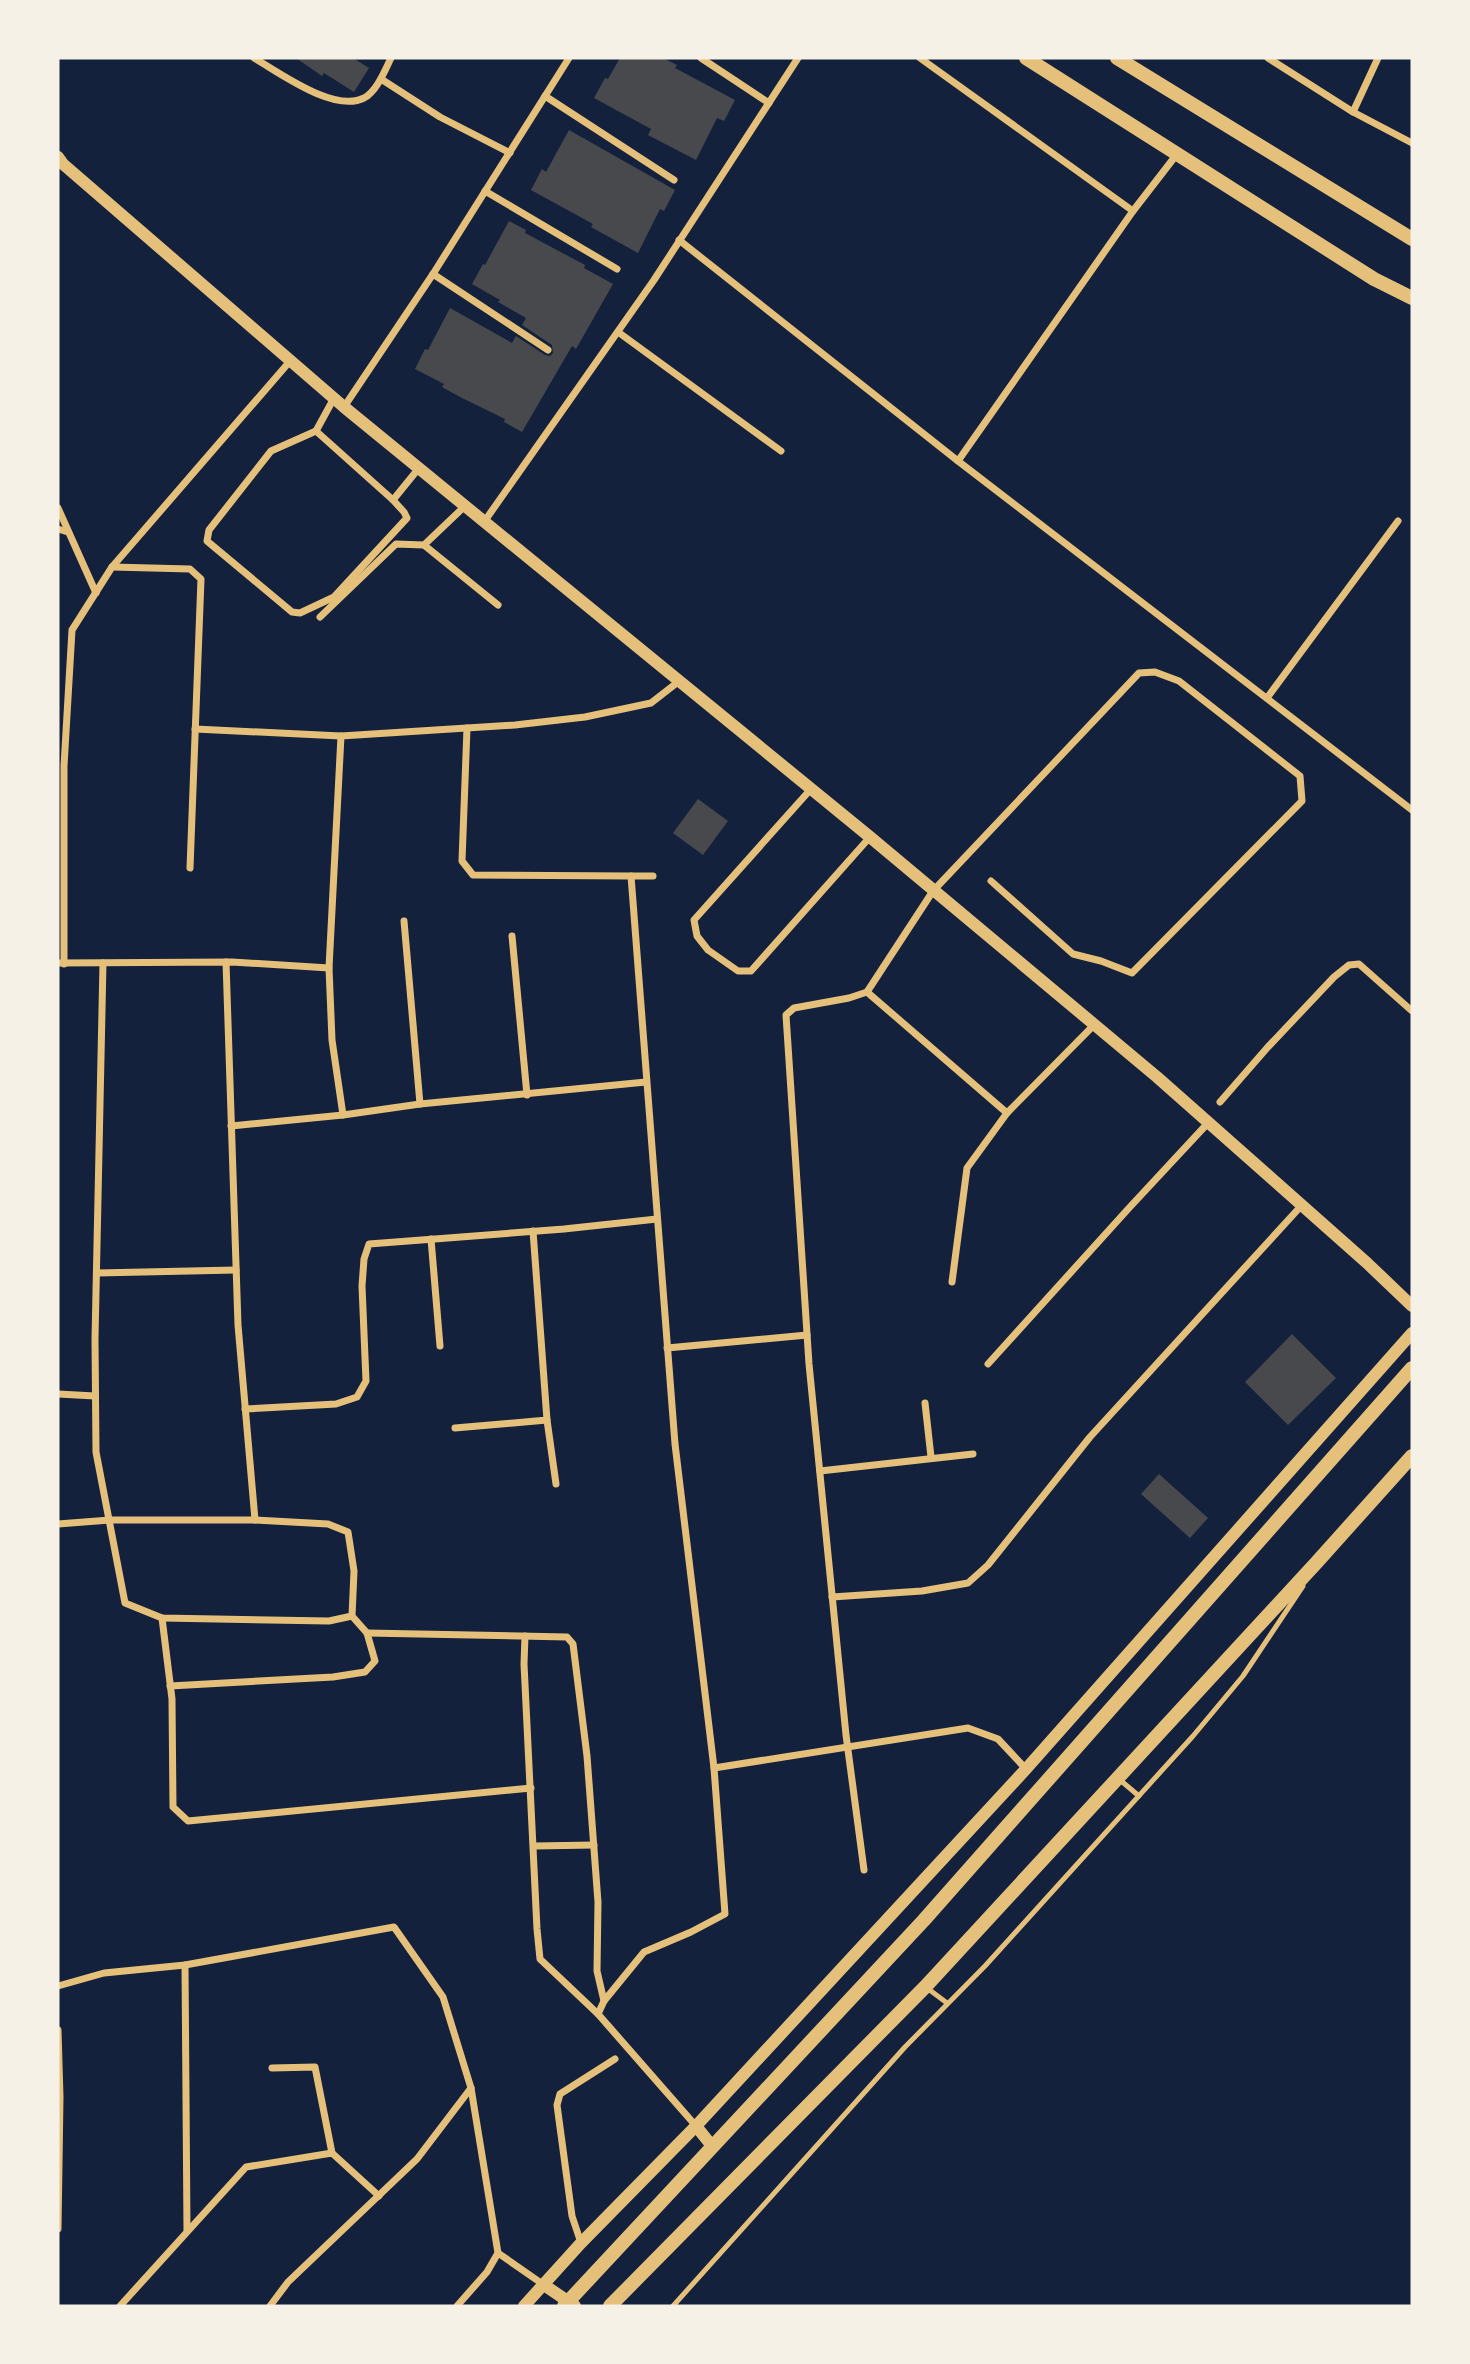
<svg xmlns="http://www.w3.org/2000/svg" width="1470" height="2364" viewBox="0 0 1470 2364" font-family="Bitter,serif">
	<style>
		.building { fill: #48494c }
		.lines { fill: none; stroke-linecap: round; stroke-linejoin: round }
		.service { stroke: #e5c07b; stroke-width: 5 }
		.minor { stroke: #e5c07b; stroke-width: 7 }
		.tertiary { stroke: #e5c07b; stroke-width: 12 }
		.secondary { stroke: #e5c07b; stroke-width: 14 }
	</style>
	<rect width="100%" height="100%" fill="#14213d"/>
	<g class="building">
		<path d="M 296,58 L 353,58 L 369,68 L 354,92 L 324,73 L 322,76 Z"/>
		<path d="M 620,58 L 663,58 L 677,65 L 675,68 L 735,100 L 724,121 L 717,118 L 696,160 L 648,135 L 651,129 L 594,98 L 605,78 L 608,79 Z"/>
		<path d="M 569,130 L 675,190 L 664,211 L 660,209 L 638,253 L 591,227 L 593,224 L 531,190 L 542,169 L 546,172 Z"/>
		<path d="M 509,221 L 526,230 L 525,233 L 585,265 L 584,268 L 613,284 L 576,349 L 572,346 L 522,432 L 504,422 L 505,419 L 460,397 L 442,387 L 444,384 L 415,369 L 425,349 L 428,350 L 450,308 L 512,343 L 516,336 L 545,355 L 550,356 L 553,353 L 552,345 L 522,325 L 526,318 L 498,302 L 500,300 L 472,284 L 483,264 L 485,265 Z"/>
		<path d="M 698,799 L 728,821 L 703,855 L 673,833 Z"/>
		<path d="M 1292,1334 L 1336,1378 L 1288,1425 L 1245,1382 Z"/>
		<path d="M 1159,1474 L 1208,1518 L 1190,1538 L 1141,1494 Z"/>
	</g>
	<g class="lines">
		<g class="service">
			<path d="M 1120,1780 L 1139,1796"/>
			<path d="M 927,1988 L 947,2003"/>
			<path d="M 673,2306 L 905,2047 L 985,1966 L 1193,1736 L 1243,1676 L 1303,1586"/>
		</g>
		<g class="minor">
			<path d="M 254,58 C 280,73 334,113 364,98 C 377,91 385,70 391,58"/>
			<path d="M 701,58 L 769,103"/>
			<path d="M 920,58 L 1133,211"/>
			<path d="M 1268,58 L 1353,112 L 1412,143"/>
			<path d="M 381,79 L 440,117 L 510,153"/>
			<path d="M 545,96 L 674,180"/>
			<path d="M 1353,112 L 1378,58"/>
			<path d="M 485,191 L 617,269"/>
			<path d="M 679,240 L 958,461 L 1412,810"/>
			<path d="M 433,274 L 548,350"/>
			<path d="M 618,332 L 781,451"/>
			<path d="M 334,398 L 316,431 L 271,451 L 209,530 L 207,541 L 292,612 L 300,613 L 334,597 L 407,518 L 404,512 L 393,500"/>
			<path d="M 344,407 L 433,274 L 569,58"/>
			<path d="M 316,431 L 393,500 L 419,468"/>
			<path d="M 958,461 L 1133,211 L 1177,154"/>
			<path d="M 465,506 L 424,545 L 498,605"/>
			<path d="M 58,508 L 96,593"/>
			<path d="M 484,522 L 654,280 L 798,58"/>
			<path d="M 58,529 L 68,532"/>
			<path d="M 112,567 L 190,569 L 201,579 L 190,868"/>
			<path d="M 320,617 L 396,544 L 424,545"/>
			<path d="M 1267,698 L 1398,521"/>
			<path d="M 467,728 L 462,861 L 473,875 L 631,876 L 675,1444 L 714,1768 L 725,1914 L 691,1932 L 644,1952 L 604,2001"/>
			<path d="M 195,729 L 341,736 L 515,725 L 585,717 L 651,703 L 678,682"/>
			<path d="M 341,736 L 329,968 L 332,1040 L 343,1115"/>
			<path d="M 811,789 L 694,920 L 697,936 L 708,950 L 738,971 L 751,971 L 870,837"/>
			<path d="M 631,876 L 653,876"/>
			<path d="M 404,921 L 420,1104"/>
			<path d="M 512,936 L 527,1095"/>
			<path d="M 226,962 L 238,1325 L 255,1520"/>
			<path d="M 58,963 L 232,962 L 329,968"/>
			<path d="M 103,963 L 95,1339 L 96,1452 L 125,1603 L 162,1618 L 329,1621 L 352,1616"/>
			<path d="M 64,964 L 64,766 L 72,630 L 112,567 L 291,360"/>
			<path d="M 867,992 L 1007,1113"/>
			<path d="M 1220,1102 L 1267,1048 L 1334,977 L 1349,965 L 1359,964 L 1412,1011"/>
			<path d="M 231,1126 L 343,1115 L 420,1104 L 646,1082"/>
			<path d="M 431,1239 L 440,1346"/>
			<path d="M 97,1273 L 236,1270"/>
			<path d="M 952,1282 L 967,1168 L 1007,1113 L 1094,1025"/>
			<path d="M 667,1348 L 807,1335"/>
			<path d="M 988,1364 L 1129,1208 L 1208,1123"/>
			<path d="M 58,1394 L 95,1396"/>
			<path d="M 925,1403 L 931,1457"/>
			<path d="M 245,1409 L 336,1404 L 357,1397 L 366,1381 L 362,1286 L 364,1259 L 369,1244 L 564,1229 L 657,1219"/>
			<path d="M 547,1420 L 556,1484"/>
			<path d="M 455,1428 L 547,1420 L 533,1231"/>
			<path d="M 820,1471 L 973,1454"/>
			<path d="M 58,1524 L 110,1520 L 255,1520 L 328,1524 L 348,1532 L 354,1571 L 352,1616 L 367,1633 L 375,1661 L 365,1672 L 333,1677 L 170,1686"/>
			<path d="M 832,1597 L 922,1591 L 968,1583 L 988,1565 L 1090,1437 L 1302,1205"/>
			<path d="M 162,1618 L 172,1699 L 173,1807 L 188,1821 L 531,1788"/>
			<path d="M 367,1633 L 567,1637 L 573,1644 L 587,1756 L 598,1902 L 597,1971 L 604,2001 L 598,2014"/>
			<path d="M 525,1636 L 524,1664 L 537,1929 L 540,1959 L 598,2014 L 696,2126"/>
			<path d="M 714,1768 L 968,1728 L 998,1739 L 1026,1769"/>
			<path d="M 534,1846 L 594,1845"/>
			<path d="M 864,1870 L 846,1735 L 809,1364 L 786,1015 L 794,1008 L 849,998 L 867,992 L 933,891 L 1139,673 L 1155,672 L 1179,681 L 1300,776 L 1302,801 L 1132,973 L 1101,961 L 1073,954 L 991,881"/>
			<path d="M 185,1965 L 187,2230"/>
			<path d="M 58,1986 L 104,1973 L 185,1965 L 394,1927 L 443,1997 L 471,2088 L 498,2253 L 544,2285"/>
			<path d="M 58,2030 L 60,2097 L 58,2229"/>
			<path d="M 272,2068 L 315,2067 L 332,2153"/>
			<path d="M 581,2243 L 572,2216 L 557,2105 L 560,2094 L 615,2059"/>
			<path d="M 120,2306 L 246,2167 L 332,2153 L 379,2196"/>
			<path d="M 270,2306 L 288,2282 L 417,2159 L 471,2088"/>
			<path d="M 457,2306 L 487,2272 L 498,2253"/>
		</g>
		<g class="tertiary">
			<path d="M 58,157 L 63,164 L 344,407 L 870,837 L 1157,1077 L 1367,1263 L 1412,1306"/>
			<path d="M 696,2126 L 712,2146"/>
			<path d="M 544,2285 L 575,2306"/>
			<path d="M 524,2306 L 581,2243 L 696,2126 L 1026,1769 L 1412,1333"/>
		</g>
		<g class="secondary">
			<path d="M 1026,58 L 1374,279 L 1412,298"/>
			<path d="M 1117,58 L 1412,239"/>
			<path d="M 564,2306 L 924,1920 L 1412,1368"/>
			<path d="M 610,2306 L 926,1986 L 1317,1562 L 1412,1456"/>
		</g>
	</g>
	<rect width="1470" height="2364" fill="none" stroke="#f6f1e7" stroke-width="119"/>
</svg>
